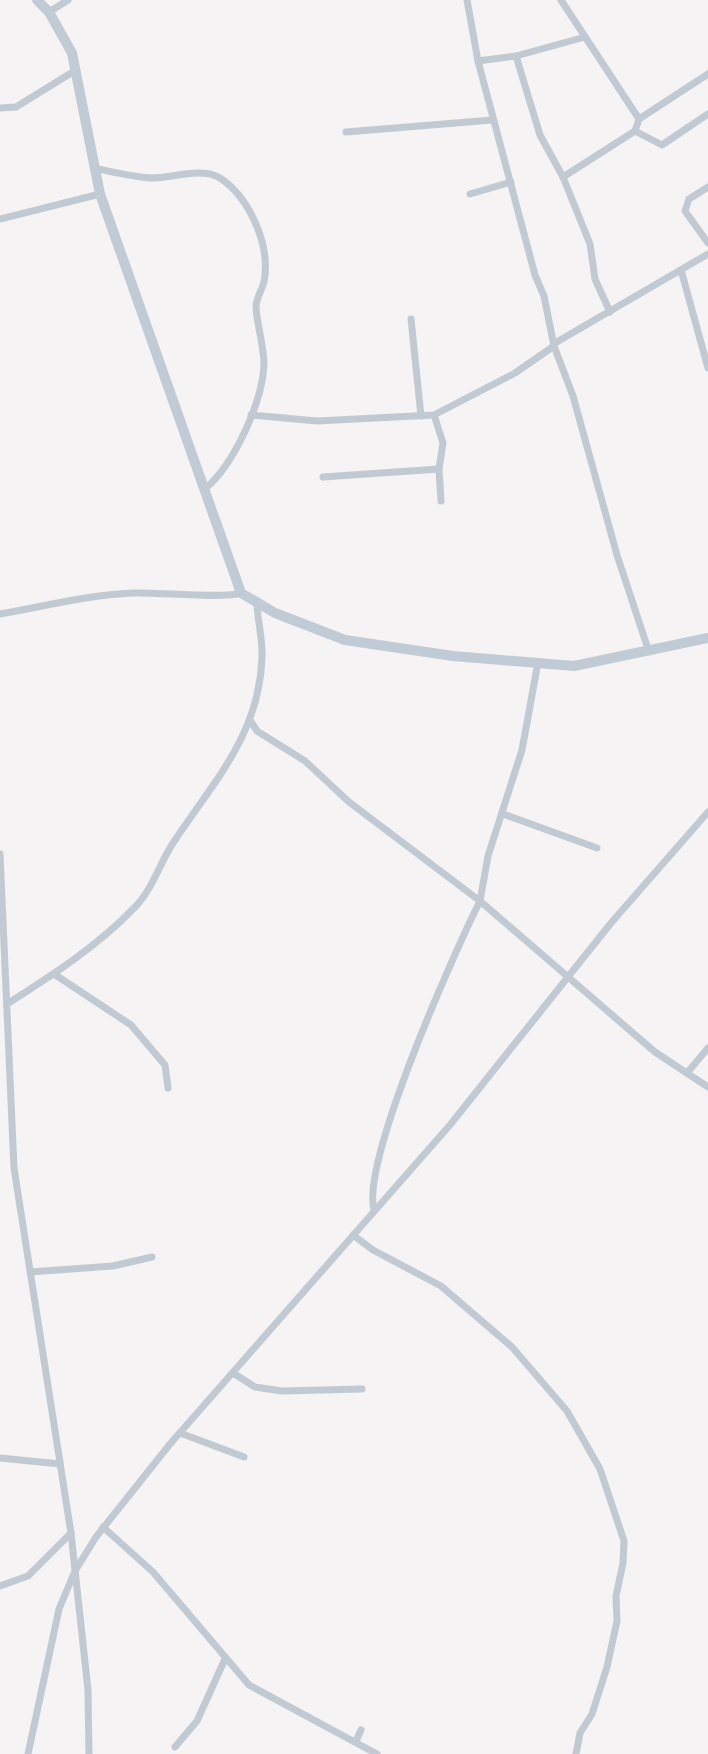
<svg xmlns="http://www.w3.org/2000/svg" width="708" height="1754" viewBox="0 0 708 1754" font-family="'Fira Sans',sans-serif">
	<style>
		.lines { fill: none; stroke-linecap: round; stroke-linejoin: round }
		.street { stroke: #c1cad2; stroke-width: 7 }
		.secondary { stroke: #c1cbd6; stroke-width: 10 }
	</style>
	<rect width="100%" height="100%" fill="#f5f3f3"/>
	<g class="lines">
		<g class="street">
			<path d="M 467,0 L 478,61 L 535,275 L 544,296 L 554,346 L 573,396 L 617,555 L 649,652"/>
			<path d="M 561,0 L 639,119"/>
			<path d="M 49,12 L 68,0"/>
			<path d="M 516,56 L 540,135 L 563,177 L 590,244 L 595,279 L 610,312"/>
			<path d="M 478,61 L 516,56 L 585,37"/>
			<path d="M 708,74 L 639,119 L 635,131 L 662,145 L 708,114"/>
			<path d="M 0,108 L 16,107 L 76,70"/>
			<path d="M 346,132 L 492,120"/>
			<path d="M 94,168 C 113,172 132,177 152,178 C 172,178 201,167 220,178 C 250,198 271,246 264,282 C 262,290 256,298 256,307 C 257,326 264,346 264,365 C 262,403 234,464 206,488"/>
			<path d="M 563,177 L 635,131"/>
			<path d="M 708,187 L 689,199 L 685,211 L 708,243"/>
			<path d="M 470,194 L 511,182"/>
			<path d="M 0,219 L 100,194"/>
			<path d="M 681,270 L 708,368"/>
			<path d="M 411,319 L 421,416"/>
			<path d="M 555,343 L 708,254"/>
			<path d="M 251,415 L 317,421 L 434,415 L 515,373 L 554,346"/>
			<path d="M 434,415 L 443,443 L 439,469 L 441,501"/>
			<path d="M 323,477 L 439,469"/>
			<path d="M 0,614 C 45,606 88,595 133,593 C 158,592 224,599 241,593"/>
			<path d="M 538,662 L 522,750 L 488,856 L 480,901 L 655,1052 L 708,1087"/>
			<path d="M 250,720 L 257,731 L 305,761 L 349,802 L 480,901 C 454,953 361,1161 374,1210"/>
			<path d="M 503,814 L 597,848"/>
			<path d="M 0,854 L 14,1168 L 71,1533 L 88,1690 L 89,1754"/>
			<path d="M 54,974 L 131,1025 L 165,1065 L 168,1088"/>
			<path d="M 7,1004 C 51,976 98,946 135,907 C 152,890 160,863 173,843 C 213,782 259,736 262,658 C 263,641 258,623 257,605"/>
			<path d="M 687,1073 L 708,1048"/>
			<path d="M 353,1235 L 373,1250 L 441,1286 L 512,1347 L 567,1411 L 600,1469 L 624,1541 L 623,1563 L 616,1596 L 617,1621 L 607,1667 L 592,1714 L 580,1733 L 576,1754"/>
			<path d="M 30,1272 L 113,1266 L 152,1257"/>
			<path d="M 233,1373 L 255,1387 L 282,1391 L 362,1389"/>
			<path d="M 180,1433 L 244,1457"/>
			<path d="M 0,1458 L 60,1464"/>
			<path d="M 103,1527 L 153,1572 L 249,1685 L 377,1754"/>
			<path d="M 0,1586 L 28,1576 L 71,1533"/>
			<path d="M 356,1741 L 361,1730"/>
			<path d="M 175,1747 L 197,1721 L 225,1659"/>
			<path d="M 28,1754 L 59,1609 L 75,1571 L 96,1537 L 170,1444 L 450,1125 L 611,923 L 708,812"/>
		</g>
		<path class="secondary" d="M 37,0 L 49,12 L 72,53 L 100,194 L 241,593 L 275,613 L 345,640 L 453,656 L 574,666 L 708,638"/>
	</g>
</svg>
